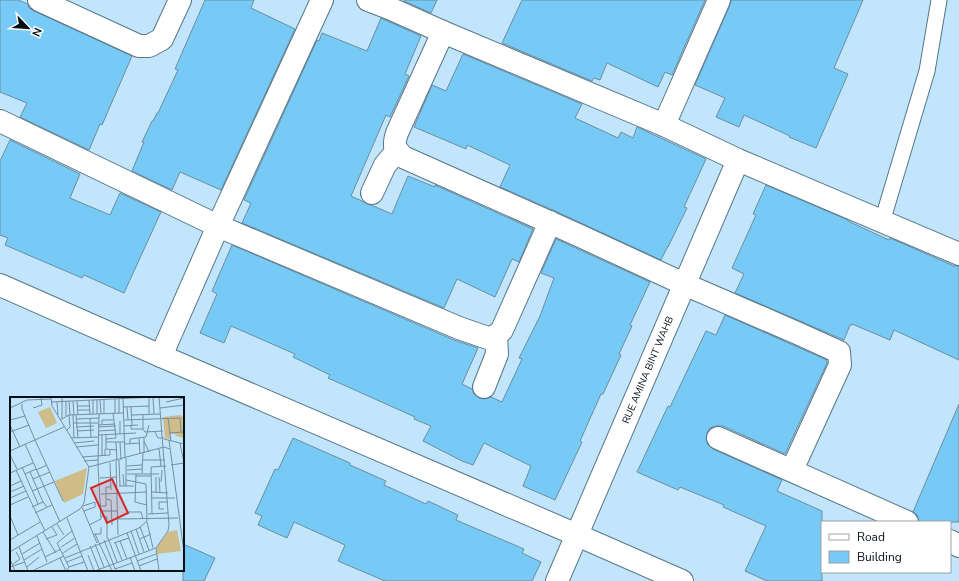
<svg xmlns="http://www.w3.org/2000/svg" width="959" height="581" viewBox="0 0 959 581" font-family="'Nunito Sans',sans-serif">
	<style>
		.building { fill: #78caf6; stroke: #6b8da0 }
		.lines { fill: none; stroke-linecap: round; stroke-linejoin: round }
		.lane-casing { stroke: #557689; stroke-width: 17 }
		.street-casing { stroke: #557689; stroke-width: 24 }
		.lane { stroke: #fff; stroke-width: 15 }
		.street { stroke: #fff; stroke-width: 22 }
		.labels { text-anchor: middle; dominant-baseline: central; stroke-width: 3; stroke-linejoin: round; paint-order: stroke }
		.street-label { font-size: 10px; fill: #040f16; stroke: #fff }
		.inset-road { fill: none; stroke: #758f9f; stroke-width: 1 }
		.view { fill: #d62828; fill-opacity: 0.15; stroke: #d62828; stroke-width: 2 }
		.inset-edge { fill: none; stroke: #040f16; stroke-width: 2 }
	</style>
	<rect width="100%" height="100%" fill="#c1e5fa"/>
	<g class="building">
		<path d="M 0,0 L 18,0 L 28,4 L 29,8 L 34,11 L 132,56 L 102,125 L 100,124 L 89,150 L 20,117 L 27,103 L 0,92 Z"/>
		<path d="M 205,0 L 254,0 L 251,8 L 295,29 L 221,190 L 180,172 L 172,190 L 132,171 L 144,142 L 142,142 L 152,121 L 153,121 L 157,113 L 158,113 L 178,70 L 175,69 Z"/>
		<path d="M 404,0 L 437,0 L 431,13 L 404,1 Z"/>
		<path d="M 522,0 L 705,0 L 672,75 L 665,72 L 658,87 L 607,63 L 600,80 L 594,78 L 592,81 L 502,43 Z"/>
		<path d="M 731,0 L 863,0 L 834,68 L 848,74 L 816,148 L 789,137 L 790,136 L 744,115 L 739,127 L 716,117 L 725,98 L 695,85 L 730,5 Z"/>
		<path d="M 381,18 L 421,36 L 405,74 L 409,76 L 390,117 L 386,115 L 351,196 L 364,202 L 367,204 L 371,205 L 392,214 L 408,176 L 435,187 L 435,185 L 533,229 L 519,262 L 512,259 L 495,297 L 457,279 L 444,308 L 242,223 L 251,203 L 244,200 L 317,40 L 319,41 L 322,33 L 367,51 Z"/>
		<path d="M 463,54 L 582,104 L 575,118 L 618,138 L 621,132 L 633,138 L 637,127 L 706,159 L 684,207 L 687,208 L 668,247 L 668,246 L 661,260 L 555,211 L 500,187 L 510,165 L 467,145 L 466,149 L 414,127 L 432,85 L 446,91 Z"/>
		<path d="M 10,140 L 80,174 L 70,198 L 110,215 L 120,193 L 161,212 L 124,293 L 84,275 L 82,278 L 5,245 L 8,238 L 0,235 L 0,161 Z"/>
		<path d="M 766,185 L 848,220 L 848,221 L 889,240 L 890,238 L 954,266 L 959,266 L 959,360 L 894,330 L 890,340 L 852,324 L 852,325 L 850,325 L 844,340 L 735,293 L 744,274 L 732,268 L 756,215 L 753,214 Z"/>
		<path d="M 556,239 L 650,282 L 630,325 L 632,326 L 619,354 L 621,355 L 603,394 L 601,394 L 580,441 L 582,442 L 555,500 L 523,486 L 531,466 L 484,443 L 473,465 L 462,461 L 423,441 L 431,426 L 414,419 L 415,417 L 328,378 L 330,375 L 293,357 L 295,354 L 231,326 L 224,343 L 200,333 L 217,294 L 212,291 L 232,245 L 454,340 L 478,348 L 462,384 L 472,389 L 474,394 L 479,398 L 485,399 L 491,397 L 502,402 L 522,359 L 519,358 L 540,316 L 554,278 L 541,273 Z"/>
		<path d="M 725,315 L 827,360 L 827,363 L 785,454 L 723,426 L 716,426 L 710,428 L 707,433 L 706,439 L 708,445 L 713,449 L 782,480 L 777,491 L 822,511 L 822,581 L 767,581 L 745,571 L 766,526 L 723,507 L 724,505 L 680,487 L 678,490 L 637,472 L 668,406 L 670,407 L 706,331 L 716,335 Z"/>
		<path d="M 959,404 L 959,522 L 919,522 L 917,515 L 913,512 Z"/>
		<path d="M 293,438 L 350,463 L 350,465 L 386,481 L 384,485 L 426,504 L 428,501 L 458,515 L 456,520 L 524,549 L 522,553 L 541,562 L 532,581 L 385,581 L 338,561 L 345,545 L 294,522 L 287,538 L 258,525 L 262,516 L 255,513 L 275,469 L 278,470 Z"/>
		<path d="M 183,544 L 215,558 L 204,581 L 183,581 Z"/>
	</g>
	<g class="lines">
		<defs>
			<path id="lane" d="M 882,222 L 927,71 L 939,0"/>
			<g id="street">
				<path d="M 39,0 L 139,46 L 149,46 L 162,39 L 180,0"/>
				<path d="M 368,0 L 389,8 L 443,32 L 664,125 L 738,160 L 959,254"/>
				<path d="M 443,32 L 397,133 C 393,146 394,147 403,157 L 578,235 L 684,284 L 797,333 L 839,352 L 840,365 L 792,470"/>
				<path d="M 0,121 L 218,226 L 459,328 L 488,338 L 496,336 L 502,330 L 550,222"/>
				<path d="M 664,125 L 719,0"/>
				<path d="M 372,193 L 385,165 L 397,151"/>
				<path d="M 0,285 L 161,356 L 577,535 L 682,581"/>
				<path d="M 161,356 L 218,226 L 322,0"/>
				<path d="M 484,387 L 497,354 L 496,336"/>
				<path d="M 718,438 L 907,522"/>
				<path d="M 950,541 L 959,546"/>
				<path d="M 557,581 L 738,160"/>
			</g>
		</defs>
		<use href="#lane" class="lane-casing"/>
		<use href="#street" class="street-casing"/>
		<use href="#lane" class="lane"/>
		<use href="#street" class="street"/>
	</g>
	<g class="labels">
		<g class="street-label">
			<text transform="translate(648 370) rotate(-67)">RUE AMINA BINT WAHB</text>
		</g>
	</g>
	<g transform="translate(10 397)">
		<rect width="174" height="174" fill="#c1e5fa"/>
		<path d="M 40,10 L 47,26 L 36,31 L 28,15 ZM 170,18 L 174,20 L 174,41 L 166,39 L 165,37 L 160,37 L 160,42 L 155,41 L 153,20 ZM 77,71 L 73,97 L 54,106 L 45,84 ZM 167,133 L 171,154 L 147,157 L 147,150 L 158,135 Z" fill="#cfbc88"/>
		<path class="inset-road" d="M 52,0 L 52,22M 143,0 L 144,17M 149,0 L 159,128 L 158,134 L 146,151 L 149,174M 109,1 L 109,16M 113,1 L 115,61M 105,2 L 105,16M 79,3 L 80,17M 83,3 L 83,17M 87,3 L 87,17M 90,3 L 91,17M 94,3 L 94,17M 56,4 L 56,19M 59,4 L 60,18M 63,4 L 64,18M 67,4 L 68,18M 41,5 L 145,0M 47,5 L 48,18M 156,5 L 174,1M 12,7 L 12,12 L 25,43M 67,9 L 80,9M 113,10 L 139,9M 117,10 L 118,23M 121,10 L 122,28M 0,11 L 17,3 L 41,2M 23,11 L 32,8 L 31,1M 150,11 L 174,8M 67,13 L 80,13M 139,17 L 139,1M 63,18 L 64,41M 66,18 L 68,41M 122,18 L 150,17M 133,18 L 133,32M 158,21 L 161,44M 67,22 L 89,21M 80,22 L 81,40M 0,23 L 15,19M 50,23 L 59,18 L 113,16M 114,23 L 170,21 L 171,35M 110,24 L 110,37M 63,26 L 88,26M 92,27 L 92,23 L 103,23M 0,28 L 10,50M 88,28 L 105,27M 121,28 L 121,32 L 133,32 L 135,35 L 153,34M 114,29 L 128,28M 66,30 L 84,29M 88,30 L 106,29M 56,34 L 60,30 L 59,18M 67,34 L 84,33M 88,34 L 106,33M 0,35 L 19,28M 145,35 L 148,41 L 154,41M 159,36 L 174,35M 88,38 L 126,36M 92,38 L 92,58M 96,38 L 96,52M 61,41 L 88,40M 129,41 L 130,57M 134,41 L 134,56M 96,42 L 106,41 L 103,16M 154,42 L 174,47M 25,43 L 53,104M 159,43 L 174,155M 134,44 L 139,55M 96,45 L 115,45M 106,45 L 107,64M 110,45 L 111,63M 64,46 L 84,44M 170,46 L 174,66M 15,47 L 50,125M 115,47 L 130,46M 120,47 L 120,42 L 136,40 L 139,28M 66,50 L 88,48M 149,52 L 151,69M 0,54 L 54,30M 0,58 L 7,72M 95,58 L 95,52 L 107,53M 72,60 L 100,58 L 100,53M 116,61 L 116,89M 109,63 L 110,89M 133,63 L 155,63M 74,64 L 88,63M 106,64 L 108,138M 100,66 L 101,93M 161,68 L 174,66M 88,69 L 89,17M 117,69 L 132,68M 12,70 L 28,107M 79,70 L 154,50 L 160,52M 6,73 L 35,134M 26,73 L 37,68M 117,73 L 132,72M 20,75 L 33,105M 0,76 L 23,66M 132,76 L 133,56M 15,77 L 26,72M 113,77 L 114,89M 117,77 L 149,77M 126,77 L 125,105 L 137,108M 126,79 L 141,79M 146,80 L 146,95M 149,80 L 150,96M 90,81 L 106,80M 23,82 L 40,75M 151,85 L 152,73M 0,89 L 11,84M 109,89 L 124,89M 22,94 L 44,85M 0,95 L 14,89M 142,95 L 158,96M 91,97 L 137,95M 0,101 L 16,94M 142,101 L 165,101M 96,102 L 101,103 L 102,128M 0,108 L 18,100M 73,109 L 85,105 L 85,110 L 74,114M 91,109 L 96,109 L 96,90 L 101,90M 22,110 L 33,105 L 37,110M 72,110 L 87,146M 154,112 L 149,112 L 149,105 L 158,105M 91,114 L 107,114M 118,115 L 131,115 L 133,122M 25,116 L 42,108M 138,117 L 158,116M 142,117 L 141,70 L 156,69M 0,119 L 8,138M 91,119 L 97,120 L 97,142M 57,121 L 78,174M 108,122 L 168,121M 137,125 L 143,151M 47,127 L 54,138M 79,128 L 91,122 L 88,69M 130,130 L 139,153M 126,132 L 134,155M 121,134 L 129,157M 33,135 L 46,156M 117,136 L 131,174M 84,137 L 91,137 L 91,130M 85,137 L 102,174M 27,139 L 37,165M 98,141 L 107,165M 36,142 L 47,138 L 42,130M 130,142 L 141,137M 0,143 L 30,125M 94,143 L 106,174M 110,144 L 117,162M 105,145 L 112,163M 104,146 L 119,141M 85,147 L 94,170M 80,149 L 90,174M 9,150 L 18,174M 51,150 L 65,141M 0,155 L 70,112 L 74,106 L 79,70 L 42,9 L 41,0M 53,156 L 67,147M 12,157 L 30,146M 78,158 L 84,174M 35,160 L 51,152M 120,160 L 125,174M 50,161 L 56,174M 55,161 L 129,131 L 137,124 L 136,87 L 116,83M 0,162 L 5,174M 14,163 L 32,152M 127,164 L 146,157M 57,165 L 72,159M 3,167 L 10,162 L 6,155M 129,169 L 147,162M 0,170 L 15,165M 17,170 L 29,160M 59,170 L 47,146 L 62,134M 105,172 L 122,166M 22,174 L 54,159M 56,174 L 59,170 L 74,165M 85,174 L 146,151"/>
		<path class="view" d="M 102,82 L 118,116 L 97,126 L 81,91 Z"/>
		<rect width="174" height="174" class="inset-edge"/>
	</g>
	<rect x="821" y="521" width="130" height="52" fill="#ffffff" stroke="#9b9fa2"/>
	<rect x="829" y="534" width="20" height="6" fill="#ffffff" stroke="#9b9fa2"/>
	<text x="857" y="541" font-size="12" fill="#040f16">Road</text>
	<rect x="829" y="551" width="20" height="12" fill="#78caf6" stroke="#9b9fa2"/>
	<text x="857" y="561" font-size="12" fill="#040f16">Building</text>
	<g transform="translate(28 28) rotate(115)" stroke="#ffffff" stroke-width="3" paint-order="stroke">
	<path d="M0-3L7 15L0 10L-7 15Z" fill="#040f16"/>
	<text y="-6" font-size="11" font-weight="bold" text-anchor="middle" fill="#040f16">N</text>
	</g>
</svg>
